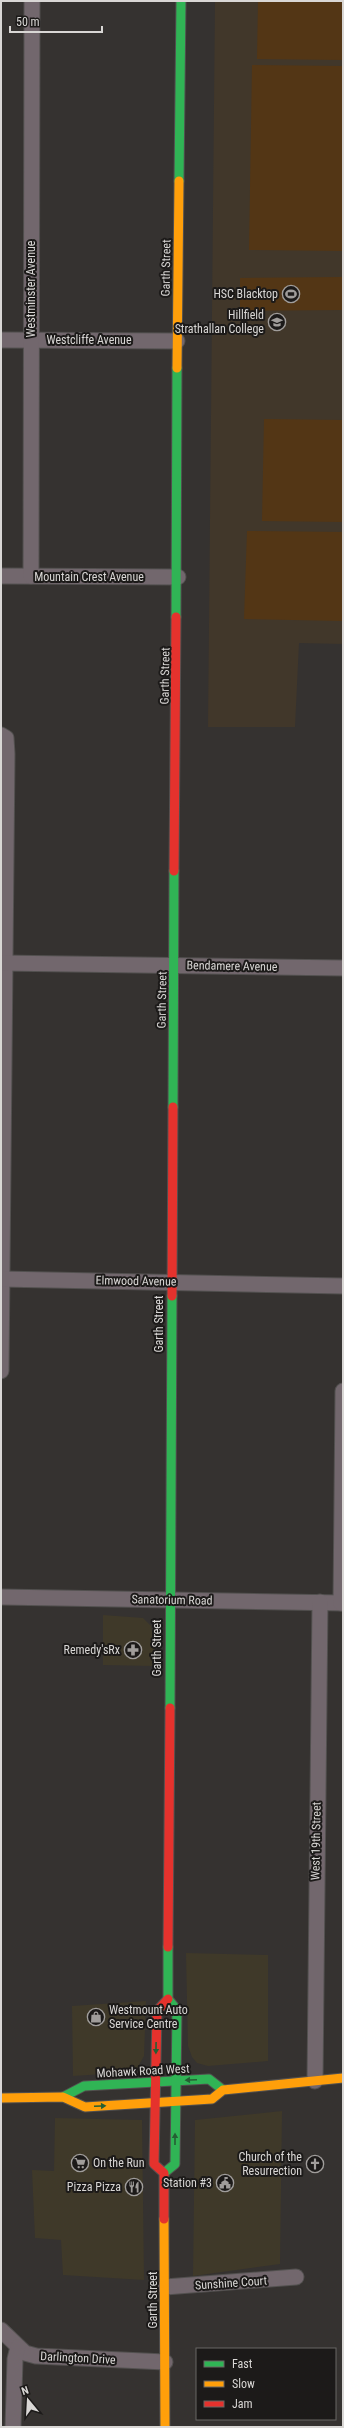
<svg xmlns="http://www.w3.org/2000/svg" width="344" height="2428" viewBox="0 0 344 2428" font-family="'Roboto Condensed',sans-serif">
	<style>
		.commercial { fill: #3f3929 }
		.education { fill: #41372a }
		.green { fill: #533615 }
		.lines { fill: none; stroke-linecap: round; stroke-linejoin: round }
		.street-casing { stroke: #52504f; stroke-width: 17 }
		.fast-casing { stroke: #52504f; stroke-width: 11 }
		.slow-casing { stroke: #52504f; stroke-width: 11 }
		.jam-casing { stroke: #52504f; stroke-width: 11 }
		.street { stroke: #72676d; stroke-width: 15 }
		.fast { stroke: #30b455; stroke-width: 9 }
		.slow { stroke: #ff9f0a; stroke-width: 9 }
		.jam { stroke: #e5322d; stroke-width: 9 }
		.oneway { fill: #255f34 }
		.labels { text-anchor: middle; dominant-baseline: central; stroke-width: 4; stroke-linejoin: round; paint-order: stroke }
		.street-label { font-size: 12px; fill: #d9d7d5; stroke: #1c1a19 }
		.poi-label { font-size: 12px; fill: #d9d7d5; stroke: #1c1a19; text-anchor: end }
	</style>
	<rect width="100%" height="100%" fill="#353230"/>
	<g class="commercial">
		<path d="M 103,1615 L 143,1618 L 151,1626 L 154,1643 L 153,1666 L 103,1665 Z"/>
		<path d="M 186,1953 L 268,1955 L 268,2061 L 208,2066 L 197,2063 L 192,2057 L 188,2046 Z"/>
		<path d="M 146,2001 L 144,2056 L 135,2072 L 73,2076 L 72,2006 Z"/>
		<path d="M 282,2111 L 280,2264 L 193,2276 L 195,2120 Z"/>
		<path d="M 55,2118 L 142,2120 L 144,2280 L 63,2275 L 61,2240 L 35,2238 L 32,2170 L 54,2171 Z"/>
	</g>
	<path class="education" d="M 215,1 L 343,1 L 343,644 L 299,643 L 295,727 L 208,727 Z"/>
	<g class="green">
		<path d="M 258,1 L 343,1 L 343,60 L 257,59 Z"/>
		<path d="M 252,65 L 343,66 L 343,251 L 249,250 Z"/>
		<path d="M 343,277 L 343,310 L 240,311 L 240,278 Z"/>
		<path d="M 264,419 L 343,420 L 343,522 L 262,521 Z"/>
		<path d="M 247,531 L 343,532 L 343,621 L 244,619 Z"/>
	</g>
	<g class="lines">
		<defs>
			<g id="street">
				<path d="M 1,340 L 177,341"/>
				<path d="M 1,576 L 178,577"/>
				<path d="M 31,576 L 32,1"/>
				<path d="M 1,735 L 6,738 L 7,754 L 1,1371"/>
				<path d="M 1,963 L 343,968"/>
				<path d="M 1,1279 L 343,1286"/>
				<path d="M 1,1597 L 343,1603"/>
				<path d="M 341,1603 L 343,1391"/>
				<path d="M 315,2081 L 320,1602"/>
				<path d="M 165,2287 L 296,2277"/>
				<path d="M 1,2330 L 25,2353 L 36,2356 L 165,2362"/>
				<path d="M 13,2427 L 15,2359 L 18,2347"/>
			</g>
			<g id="fast">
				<path d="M 179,181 L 181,1"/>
				<path d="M 176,617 L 177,368"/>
				<path d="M 173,1107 L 174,871"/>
				<path d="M 170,1708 L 172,1296"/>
				<path d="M 63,2097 L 84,2086 L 209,2079 L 223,2090"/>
				<path d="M 164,2173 L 175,2164 L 177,2010 L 168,1999 L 168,1947"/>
			</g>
			<g id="slow">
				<path d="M 177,368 L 179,181"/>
				<path d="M 1,2098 L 63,2097 L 85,2107 L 212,2099 L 223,2090 L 343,2078"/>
				<path d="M 164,2219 L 165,2427"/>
			</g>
			<g id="jam">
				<path d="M 174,871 L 176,617"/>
				<path d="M 172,1296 L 173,1107"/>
				<path d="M 168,1947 L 170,1708"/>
				<path d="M 164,2219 L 164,2173 L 154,2164 L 157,2011 L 168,1999"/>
			</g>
		</defs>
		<use href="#street" class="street-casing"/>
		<use href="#fast" class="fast-casing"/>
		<use href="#slow" class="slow-casing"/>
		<use href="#jam" class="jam-casing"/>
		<use href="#street" class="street"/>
		<use href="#fast" class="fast"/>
		<use href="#slow" class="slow"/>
		<use href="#jam" class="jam"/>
	</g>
	<defs><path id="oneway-solid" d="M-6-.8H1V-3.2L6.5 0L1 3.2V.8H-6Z"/></defs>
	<g class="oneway">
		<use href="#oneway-solid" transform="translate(156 2048) rotate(91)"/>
		<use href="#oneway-solid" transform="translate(191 2080) rotate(177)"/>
		<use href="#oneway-solid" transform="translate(100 2106) rotate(-3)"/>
		<use href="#oneway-solid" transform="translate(175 2139) rotate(-90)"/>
	</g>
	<defs>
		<symbol id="stadium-ring" viewBox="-11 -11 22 22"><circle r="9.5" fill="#1c1a19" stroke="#a09d9b" stroke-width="1.5"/><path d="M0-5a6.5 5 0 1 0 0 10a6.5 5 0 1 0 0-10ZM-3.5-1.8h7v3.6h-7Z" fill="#a09d9b"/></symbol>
		<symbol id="school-ring" viewBox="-11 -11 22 22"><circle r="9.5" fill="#1c1a19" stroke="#a09d9b" stroke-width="1.5"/><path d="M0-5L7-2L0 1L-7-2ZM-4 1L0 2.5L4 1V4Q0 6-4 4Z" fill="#a09d9b"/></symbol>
		<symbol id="pharmacy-ring" viewBox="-11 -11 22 22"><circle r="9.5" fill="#1c1a19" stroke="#a09d9b" stroke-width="1.5"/><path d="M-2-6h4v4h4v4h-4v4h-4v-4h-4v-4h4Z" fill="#a09d9b"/></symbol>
		<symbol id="shop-ring" viewBox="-11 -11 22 22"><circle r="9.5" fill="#1c1a19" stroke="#a09d9b" stroke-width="1.5"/><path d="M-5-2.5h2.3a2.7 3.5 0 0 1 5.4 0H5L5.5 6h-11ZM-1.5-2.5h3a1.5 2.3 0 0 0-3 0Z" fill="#a09d9b"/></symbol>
		<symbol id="supermarket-ring" viewBox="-11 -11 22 22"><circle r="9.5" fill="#1c1a19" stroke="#a09d9b" stroke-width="1.5"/><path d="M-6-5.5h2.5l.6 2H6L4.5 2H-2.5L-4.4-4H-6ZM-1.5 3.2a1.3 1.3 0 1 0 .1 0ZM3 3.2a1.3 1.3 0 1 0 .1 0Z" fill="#a09d9b"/></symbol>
		<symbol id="church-ring" viewBox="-11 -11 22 22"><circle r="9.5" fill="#1c1a19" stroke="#a09d9b" stroke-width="1.5"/><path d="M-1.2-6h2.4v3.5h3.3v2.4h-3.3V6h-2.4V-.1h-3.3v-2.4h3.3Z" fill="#a09d9b"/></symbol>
		<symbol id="civic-ring" viewBox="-11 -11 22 22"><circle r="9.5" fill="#1c1a19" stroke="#a09d9b" stroke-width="1.5"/><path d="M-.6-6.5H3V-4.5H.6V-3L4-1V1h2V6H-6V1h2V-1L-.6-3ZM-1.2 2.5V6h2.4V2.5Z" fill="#a09d9b"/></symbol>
		<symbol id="restaurant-ring" viewBox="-11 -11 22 22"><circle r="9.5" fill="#1c1a19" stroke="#a09d9b" stroke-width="1.5"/><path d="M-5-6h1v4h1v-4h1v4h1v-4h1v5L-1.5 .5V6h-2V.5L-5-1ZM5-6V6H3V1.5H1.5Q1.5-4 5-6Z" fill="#a09d9b"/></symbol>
	</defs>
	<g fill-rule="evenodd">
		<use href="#stadium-ring" x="281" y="284" width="20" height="20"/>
		<use href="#school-ring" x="267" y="312" width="20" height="20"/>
		<use href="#pharmacy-ring" x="123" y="1640" width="20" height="20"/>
		<use href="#shop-ring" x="86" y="2007" width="20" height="20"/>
		<use href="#supermarket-ring" x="70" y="2153" width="20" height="20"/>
		<use href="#church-ring" x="305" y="2154" width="20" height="20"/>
		<use href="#civic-ring" x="215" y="2173" width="20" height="20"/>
		<use href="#restaurant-ring" x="124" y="2177" width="20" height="20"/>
	</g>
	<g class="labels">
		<g class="street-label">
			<text transform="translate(166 268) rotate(-89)">Garth Street</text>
			<text transform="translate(31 289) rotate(-90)">Westminster Avenue</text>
			<text x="89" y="340">Westcliffe Avenue</text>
			<text x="89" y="577">Mountain Crest Avenue</text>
			<text transform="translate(165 676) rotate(-89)">Garth Street</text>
			<text transform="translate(232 966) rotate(1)">Bendamere Avenue</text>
			<text transform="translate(162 1000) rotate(-89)">Garth Street</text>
			<text transform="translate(136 1281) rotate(1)">Elmwood Avenue</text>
			<text transform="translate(159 1324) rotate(-90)">Garth Street</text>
			<text transform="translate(172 1600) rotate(1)">Sanatorium Road</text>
			<text transform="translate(157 1648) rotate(-90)">Garth Street</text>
			<text transform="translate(316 1841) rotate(-89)">West 19th Street</text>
			<text transform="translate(143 2071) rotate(-3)">Mohawk Road West</text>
			<text transform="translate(231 2283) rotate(-4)">Sunshine Court</text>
			<text transform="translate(153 2300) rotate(-90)">Garth Street</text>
			<text transform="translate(78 2358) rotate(3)">Darlington Drive</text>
		</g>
		<g class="poi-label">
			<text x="278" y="294">HSC Blacktop</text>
			<text x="264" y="315">Hillfield<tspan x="264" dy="14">Strathallan College</tspan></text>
			<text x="120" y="1650">Remedy'sRx</text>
			<text x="109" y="2010" text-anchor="start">Westmount Auto<tspan x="109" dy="14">Service Centre</tspan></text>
			<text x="302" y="2157">Church of the<tspan x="302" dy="14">Resurrection</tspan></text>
			<text x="93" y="2163" text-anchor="start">On the Run</text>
			<text x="212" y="2183">Station #3</text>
			<text x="121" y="2187">Pizza Pizza</text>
		</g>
	</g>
	<rect width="344" height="2428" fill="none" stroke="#d9d7d5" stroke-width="4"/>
	<rect x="196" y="2348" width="140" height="72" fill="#1c1a19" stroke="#686664"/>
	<rect x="204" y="2361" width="20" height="6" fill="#30b455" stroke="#686664"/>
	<text x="232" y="2368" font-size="12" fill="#d9d7d5">Fast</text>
	<rect x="204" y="2381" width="20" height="6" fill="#ff9f0a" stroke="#686664"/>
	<text x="232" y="2388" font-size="12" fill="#d9d7d5">Slow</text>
	<rect x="204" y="2401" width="20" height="6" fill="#e5322d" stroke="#686664"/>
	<text x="232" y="2408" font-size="12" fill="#d9d7d5">Jam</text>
	<g transform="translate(28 2400) rotate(342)" stroke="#1c1a19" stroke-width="3" paint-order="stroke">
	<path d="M0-3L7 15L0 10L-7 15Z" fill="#d9d7d5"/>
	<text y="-6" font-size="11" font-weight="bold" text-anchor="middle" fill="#d9d7d5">N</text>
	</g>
	<path d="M10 26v6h92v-6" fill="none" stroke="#d9d7d5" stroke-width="2"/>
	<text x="16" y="26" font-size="12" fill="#d9d7d5" stroke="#1c1a19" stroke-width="3" paint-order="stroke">50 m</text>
</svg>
